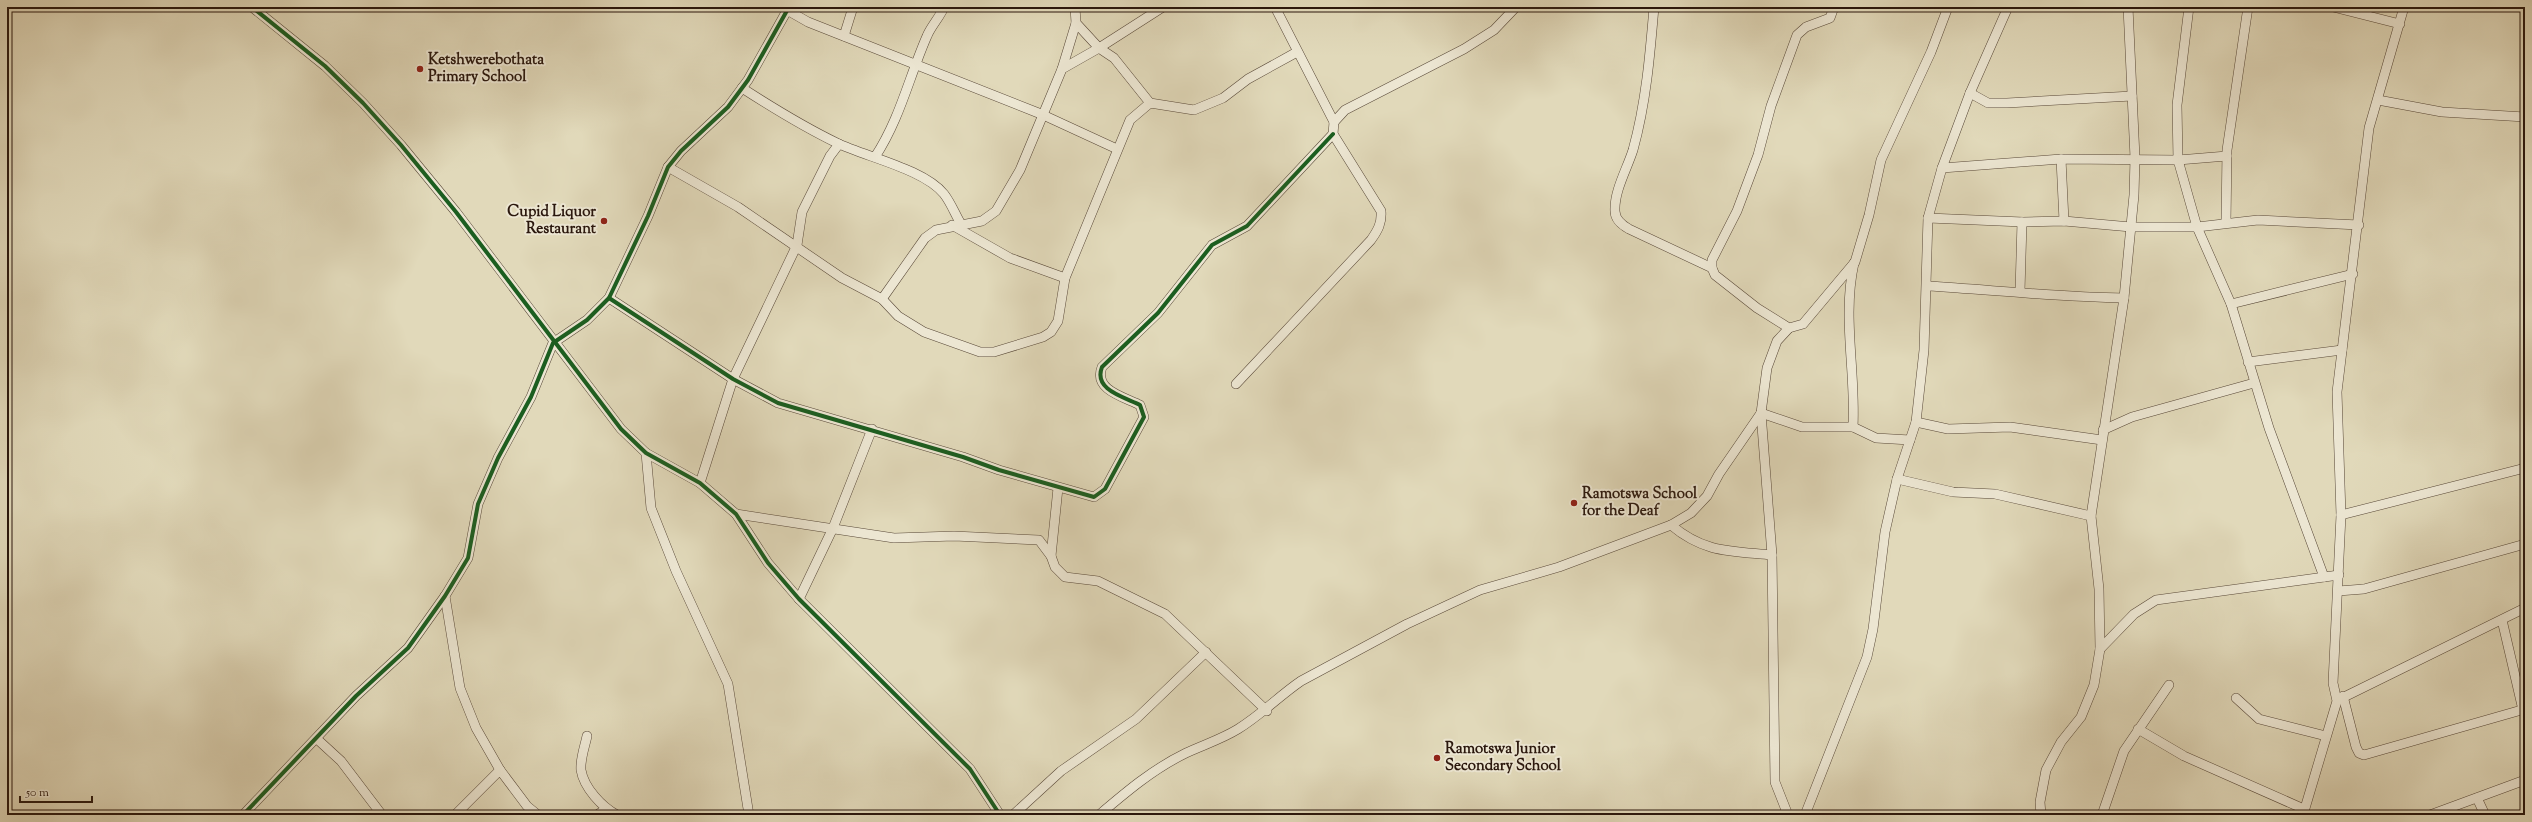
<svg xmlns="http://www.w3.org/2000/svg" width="2532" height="822" viewBox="0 0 2532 822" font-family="'Sorts Mill Goudy',serif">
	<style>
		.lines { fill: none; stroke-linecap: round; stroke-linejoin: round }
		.minor-casing { stroke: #584838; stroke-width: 10 }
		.minor { stroke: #ece6d2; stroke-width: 9 }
		.cycleway-casing { stroke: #ece6d2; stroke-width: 6 }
		.cycleway { stroke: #1b5e20; stroke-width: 4 }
		.poi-dot { fill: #8f2418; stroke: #ece6d2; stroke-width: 1.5 }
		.labels { text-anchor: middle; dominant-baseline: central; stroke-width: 4; stroke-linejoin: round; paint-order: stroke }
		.poi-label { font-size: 15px; font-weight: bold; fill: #2a170d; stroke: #ece6d2; text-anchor: start }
	</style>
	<rect width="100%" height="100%" fill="#e1d9ba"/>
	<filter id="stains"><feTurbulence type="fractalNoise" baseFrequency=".005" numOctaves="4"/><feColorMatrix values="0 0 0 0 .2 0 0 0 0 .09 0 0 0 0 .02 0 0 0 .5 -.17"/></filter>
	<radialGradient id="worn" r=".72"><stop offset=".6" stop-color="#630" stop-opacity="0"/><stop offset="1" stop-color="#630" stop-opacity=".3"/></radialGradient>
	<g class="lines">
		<defs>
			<g id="minor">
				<path d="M 252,7 L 325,66 L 363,103 L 401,145 L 456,212 L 621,429 L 646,453 L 700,483 L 736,514 L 768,563 L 799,599 L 970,769 L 1000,815"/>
				<path d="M 1075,7 L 1076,23 L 1099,48 L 1114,58 L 1150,103"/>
				<path d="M 1654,7 C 1650,55 1646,103 1633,150 C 1627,169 1614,191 1615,211 C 1615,220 1622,225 1629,229 L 1712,268"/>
				<path d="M 1834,7 L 1830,18 L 1806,27 L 1797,35 L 1771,106 L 1758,155 L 1737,211 L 1712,260 L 1712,268 L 1715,275 L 1757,308 L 1789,328 L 1803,324 L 1855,262 L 1869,215 L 1881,160 L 1931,52 L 1948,7"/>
				<path d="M 2189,7 L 2177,105 L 2178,160 L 2197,227 L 2231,304 L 2269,428 L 2324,577"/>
				<path d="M 2333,7 L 2400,24"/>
				<path d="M 787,10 L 808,22 L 1041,114 L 1117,149"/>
				<path d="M 844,36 L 853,7"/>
				<path d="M 1062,69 L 1076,23"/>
				<path d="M 742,88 C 773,108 804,127 837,143 C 866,157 924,169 944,194 C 951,203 955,214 961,224"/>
				<path d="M 1970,93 L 1988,103 L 2007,103 L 2132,96"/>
				<path d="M 2378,100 L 2442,112 L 2525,117"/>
				<path d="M 1334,122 L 1345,110 L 1464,49 L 1494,30 L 1516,7"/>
				<path d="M 875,157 C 900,119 909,77 927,36 C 931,26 940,17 944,7"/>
				<path d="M 2061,159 L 2064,221"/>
				<path d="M 668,167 L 738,207 L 842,278 L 882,299 L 898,316 L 924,332 L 980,352 L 994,352 L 1043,337 L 1051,332 L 1058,321 L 1065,278 L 1130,120 L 1150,103 L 1194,110 L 1223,98 L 1248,79 L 1297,52"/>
				<path d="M 1942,168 L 2061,159 L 2178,160 L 2227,156"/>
				<path d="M 1928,218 L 2023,222 L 2064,221 L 2131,227 L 2197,227 L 2258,220 L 2359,225"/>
				<path d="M 2226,223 L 2227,150 L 2248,7"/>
				<path d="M 952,225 L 1010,258 L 1065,278"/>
				<path d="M 1928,286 C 1993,290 2058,297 2124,298"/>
				<path d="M 2020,291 L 2022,222"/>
				<path d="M 609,298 L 733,379 L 778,403 L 963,457 L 999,470 L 1094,497 L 1105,489 L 1144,417 L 1140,405 C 1124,397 1093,390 1102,367 L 1158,313 L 1212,245 L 1247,226 L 1333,134"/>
				<path d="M 882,299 L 925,238 L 936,230 L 982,221 L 996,211 L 1020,170 L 1062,69 L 1099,48 L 1163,7"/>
				<path d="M 2231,304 L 2353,274"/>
				<path d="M 2248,362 L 2342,350"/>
				<path d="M 1236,384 L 1371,240 C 1378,230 1382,223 1381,211 L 1333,134 L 1334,122 L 1275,7"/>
				<path d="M 1761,413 L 1802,427 L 1853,427 L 1876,438 L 1910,440"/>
				<path d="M 1916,422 L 1948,429 L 2010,427 L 2102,440"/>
				<path d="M 1853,427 C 1856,372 1842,317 1854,263"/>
				<path d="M 2103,430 L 2132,417 L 2254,383"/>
				<path d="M 646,453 L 651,508 L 676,571 L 728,684 L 749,815"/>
				<path d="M 1897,479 L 1953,492 L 1995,494 L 2091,516"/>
				<path d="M 700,483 L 733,379 L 797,245 L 802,212 L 830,156 L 839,144"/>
				<path d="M 736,514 L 894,538 L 954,536 L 1039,540 L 1051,556 L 1055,567 L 1065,577 L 1098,581 L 1165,614 L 1267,711"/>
				<path d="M 2341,515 L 2525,468"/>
				<path d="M 1671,525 C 1704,553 1731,551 1772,555"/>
				<path d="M 1051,556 L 1058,488"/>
				<path d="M 2338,591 L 2364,589 L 2525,544"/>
				<path d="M 445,596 L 460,688 L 476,728 L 500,770"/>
				<path d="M 799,599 L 833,528 L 872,429"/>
				<path d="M 2502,620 L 2523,710"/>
				<path d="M 2100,649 L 2134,614 L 2156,600 L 2339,575"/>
				<path d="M 2343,696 L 2356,747 L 2359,753 L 2364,755 L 2525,709"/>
				<path d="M 2236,698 L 2259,719 L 2326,736"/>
				<path d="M 2340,699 L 2525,608"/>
				<path d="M 2138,729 L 2184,756 L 2304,809"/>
				<path d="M 587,736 C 585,746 580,759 581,770 C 584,788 602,807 617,815"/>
				<path d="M 317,739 L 341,761 L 382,815"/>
				<path d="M 2477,798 L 2485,815"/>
				<path d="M 243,815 L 356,696 L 408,648 L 445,596 L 468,558 L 478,504 L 498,458 L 531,397 L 553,343 L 587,320 L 609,298 L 648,216 L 668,167 L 681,151 L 728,107 L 748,80 L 789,7"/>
				<path d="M 455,815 L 500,770 L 527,806 L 538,815"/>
				<path d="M 597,815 L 606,809"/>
				<path d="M 1013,815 L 1061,771 L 1136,719 L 1206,652"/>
				<path d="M 1099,815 C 1126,792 1153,769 1186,753 C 1203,745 1222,739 1238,729 C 1261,715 1279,696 1301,681 L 1407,624 L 1480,590 L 1559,567 L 1671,525 L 1691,513 L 1707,496 L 1719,474 L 1761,413"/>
				<path d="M 1788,815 L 1775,782 L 1772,555 L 1761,413 L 1767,368 L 1777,341 L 1789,328"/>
				<path d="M 1805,815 L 1867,657 L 1873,629 L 1885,532 L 1897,479 L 1916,422 L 1924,350 L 1928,218 L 1942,168 L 1970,93 L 2008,7"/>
				<path d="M 2041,815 L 2040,802 L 2046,770 L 2061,742 L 2081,717 L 2094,685 L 2100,649 L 2099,589 L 2091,516 L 2124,298 L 2134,195 L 2135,158 L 2128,7"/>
				<path d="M 2102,815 L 2124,751 L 2169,685"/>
				<path d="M 2303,815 L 2337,701 L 2333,683 L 2341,515 L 2337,392 L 2369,128 L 2404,7"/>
				<path d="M 2430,815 L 2525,780"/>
			</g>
		</defs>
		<use href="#minor" class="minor-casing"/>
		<use href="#minor" class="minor"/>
		<defs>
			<g id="cycleway">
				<path d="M 252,7 L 325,66 L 363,103 L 401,145 L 456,212 L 621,429 L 646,453 L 700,483 L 736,514 L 768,563 L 799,599 L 970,769 L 1000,815"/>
				<path d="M 609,298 L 733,379 L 778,403 L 963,457 L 999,470 L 1094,497 L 1105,489 L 1144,417 L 1140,405 C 1124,397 1093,390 1102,367 L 1158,313 L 1212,245 L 1247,226 L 1333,134"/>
				<path d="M 243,815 L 356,696 L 408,648 L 445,596 L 468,558 L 478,504 L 498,458 L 531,397 L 553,343 L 587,320 L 609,298 L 648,216 L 668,167 L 681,151 L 728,107 L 748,80 L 789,7"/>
			</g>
		</defs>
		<use href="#cycleway" class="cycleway-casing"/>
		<use href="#cycleway" class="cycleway"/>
	</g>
	<g class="poi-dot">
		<circle cx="420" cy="69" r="4"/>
		<circle cx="604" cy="221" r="4"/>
		<circle cx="1574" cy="503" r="4"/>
		<circle cx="1437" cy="758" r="4"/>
	</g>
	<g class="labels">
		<g class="poi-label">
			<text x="428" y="60">Ketshwerebothata<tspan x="428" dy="17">Primary School</tspan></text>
			<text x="596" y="212" text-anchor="end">Cupid Liquor<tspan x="596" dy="17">Restaurant</tspan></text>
			<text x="1582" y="494">Ramotswa School<tspan x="1582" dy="17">for the Deaf</tspan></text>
			<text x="1445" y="749">Ramotswa Junior<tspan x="1445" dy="17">Secondary School</tspan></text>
		</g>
	</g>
	<rect width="2532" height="822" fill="none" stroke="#e1d9ba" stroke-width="24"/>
	<rect x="8" y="8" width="2516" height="806" fill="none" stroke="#2a170d" stroke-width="2"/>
	<rect x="12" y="12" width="2508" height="798" fill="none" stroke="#2a170d"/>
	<path d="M20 796v6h72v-6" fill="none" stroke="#2a170d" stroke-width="2"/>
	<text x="26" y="796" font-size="12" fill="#2a170d" stroke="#ece6d2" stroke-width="3" paint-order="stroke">50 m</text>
	<rect width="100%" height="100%" filter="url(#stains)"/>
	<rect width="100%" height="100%" fill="url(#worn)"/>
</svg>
